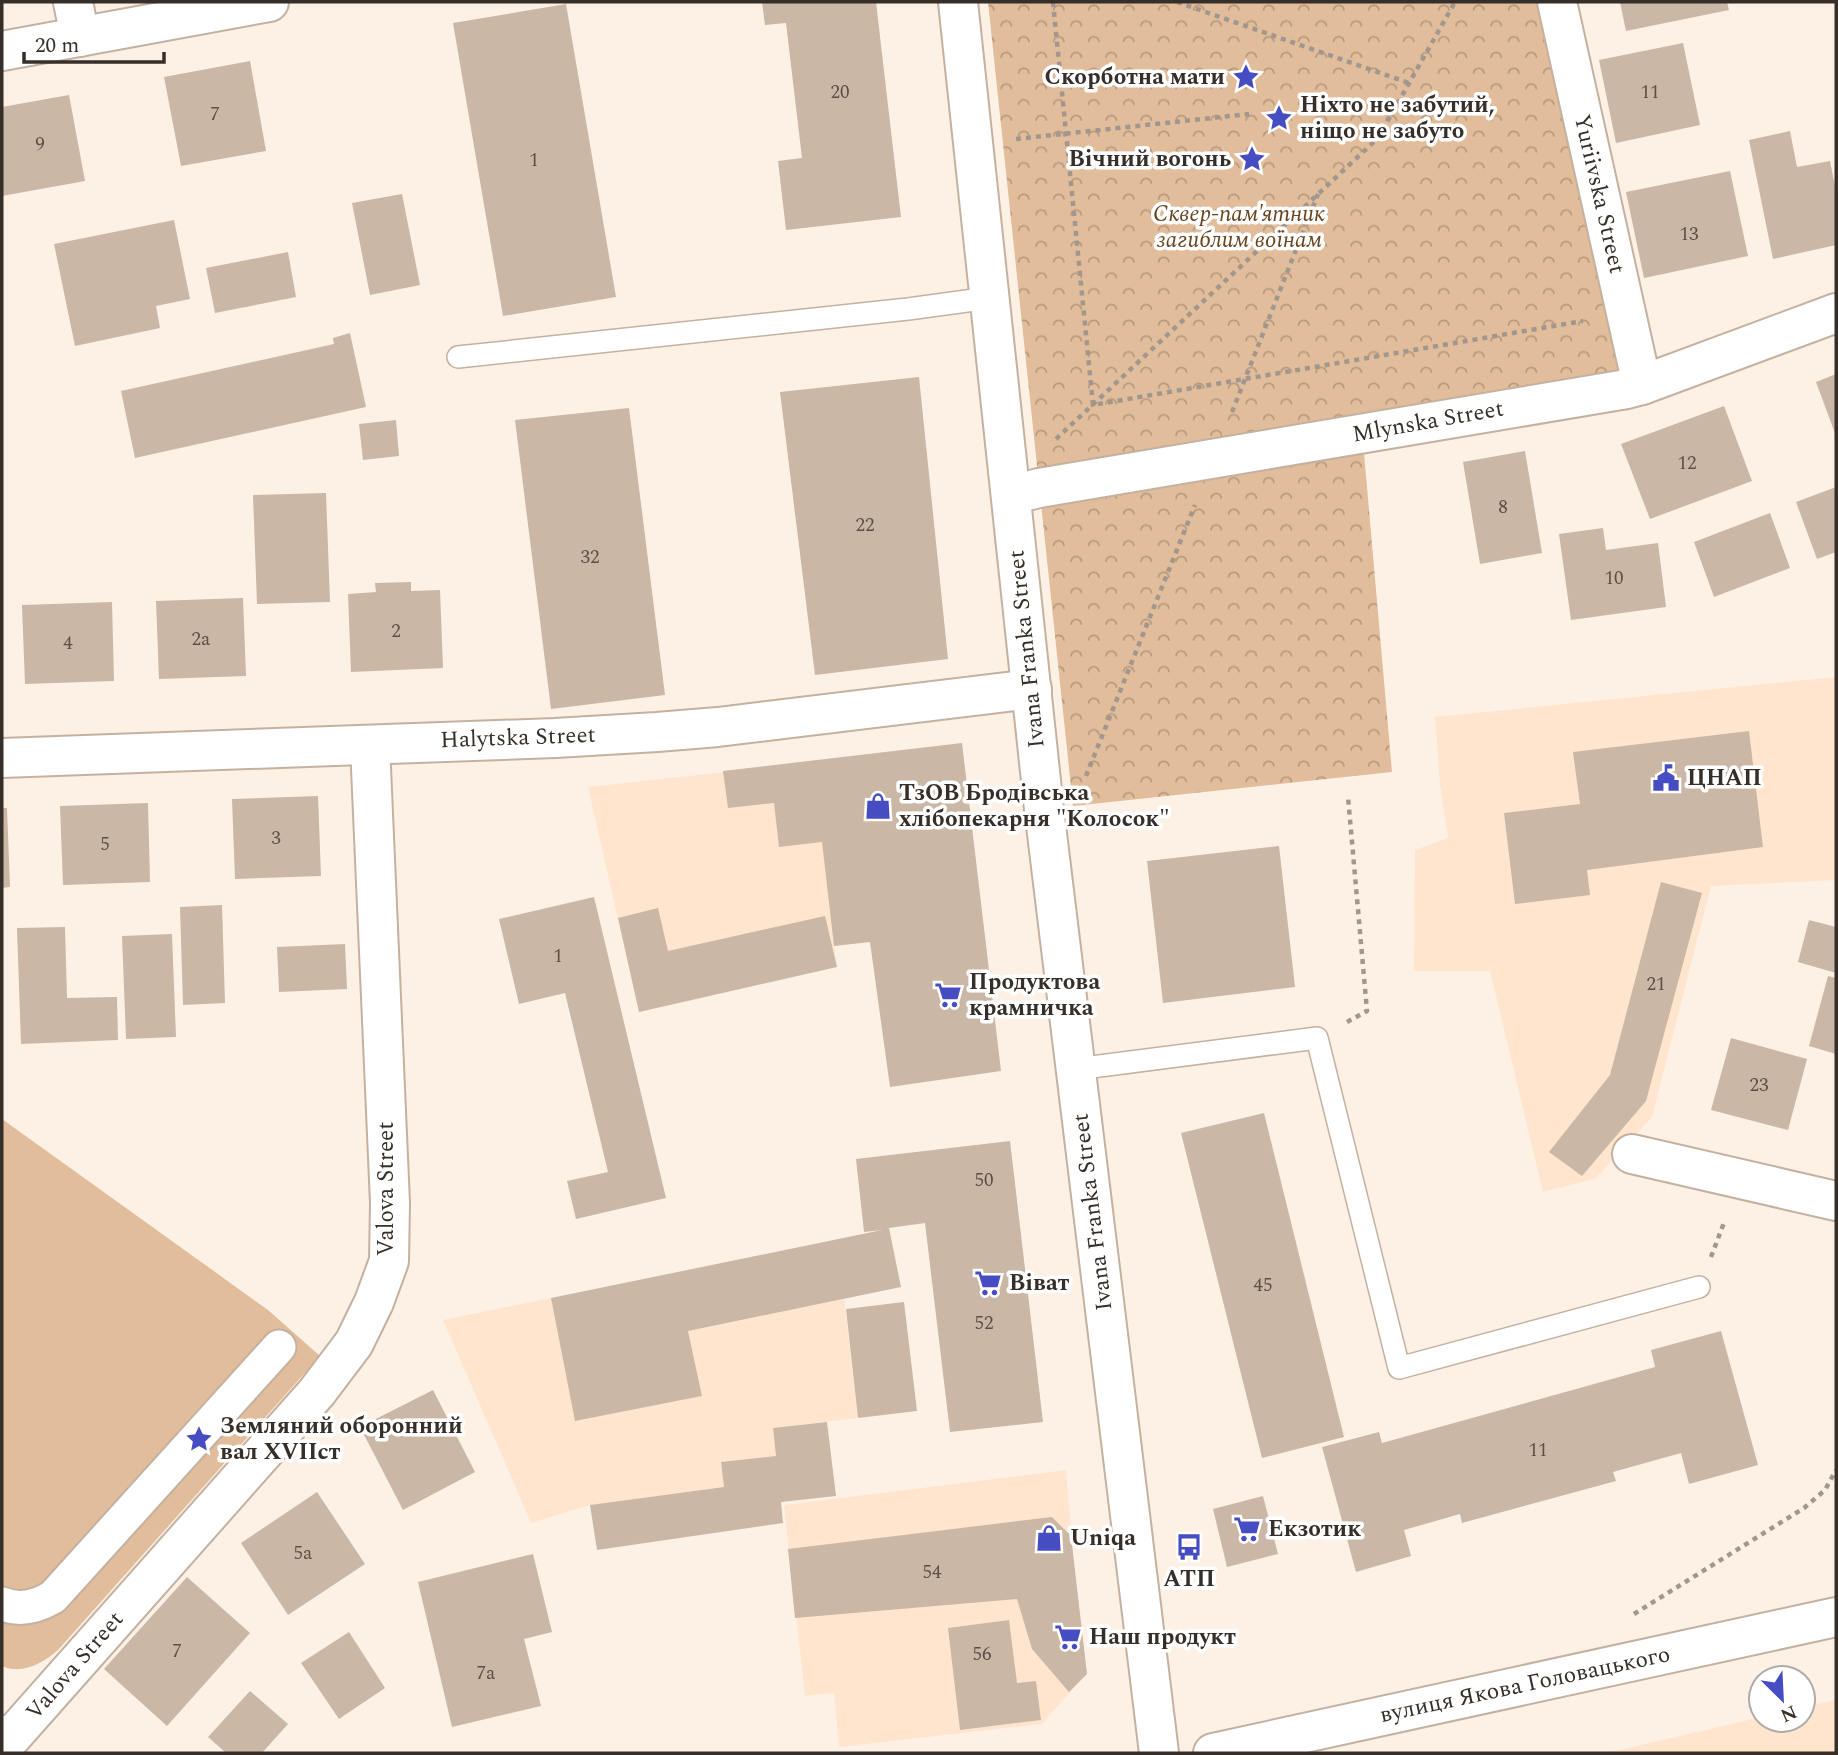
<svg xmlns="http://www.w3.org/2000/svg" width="1838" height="1755" viewBox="0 0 1838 1755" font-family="Spectral,serif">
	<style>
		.built { fill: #ffe5ce }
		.grass { fill: #e1bd9b }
		.forest { fill: url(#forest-crowns) }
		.building { fill: #cab7a6 }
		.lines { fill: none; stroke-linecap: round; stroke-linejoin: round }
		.service-casing { stroke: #c4b1a0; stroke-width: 24 }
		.pedestrian-casing { stroke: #c4b1a0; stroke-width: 37 }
		.minor-casing { stroke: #c4b1a0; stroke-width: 42 }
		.secondary-casing { stroke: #c4b1a0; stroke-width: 42 }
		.path { stroke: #a1978e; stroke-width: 4.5; stroke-dasharray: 5 5; stroke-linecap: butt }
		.service { stroke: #fff; stroke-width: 21 }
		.pedestrian { stroke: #fff; stroke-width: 33 }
		.minor { stroke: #fff; stroke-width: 38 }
		.secondary { stroke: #fff; stroke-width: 38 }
		.labels { text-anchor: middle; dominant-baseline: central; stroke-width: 7; stroke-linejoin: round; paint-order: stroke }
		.number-label { font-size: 19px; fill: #5b5048 }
		.poi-label { font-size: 23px; font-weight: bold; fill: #362e28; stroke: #fff; text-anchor: start }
		.street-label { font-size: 23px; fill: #362e28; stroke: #fff }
		.park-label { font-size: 23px; font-style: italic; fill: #67431e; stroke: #fff }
	</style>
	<defs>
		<pattern id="forest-crowns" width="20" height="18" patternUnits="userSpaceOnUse" patternTransform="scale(1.75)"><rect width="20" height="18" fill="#e1bd9b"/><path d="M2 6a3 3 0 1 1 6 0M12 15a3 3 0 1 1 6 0" fill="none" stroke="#b79a7e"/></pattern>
	</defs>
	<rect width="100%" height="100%" fill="#fdf1e6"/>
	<g class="built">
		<path d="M 1836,677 L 1836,880 L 1711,886 L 1652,1117 L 1595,1179 L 1543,1192 L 1490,971 L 1414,971 L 1415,850 L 1448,838 L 1440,784 L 1435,717 Z"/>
		<path d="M 770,767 L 984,928 L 834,946 L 837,967 L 639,1012 L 588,787 Z"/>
		<path d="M 551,1298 L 576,1421 L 702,1396 L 688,1331 L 844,1299 L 858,1418 L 773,1428 L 776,1456 L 721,1462 L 724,1487 L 590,1505 L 531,1523 L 443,1320 Z"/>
		<path d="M 1066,1470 L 1077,1595 L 1087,1673 L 1042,1724 L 839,1747 L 834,1693 L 805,1696 L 784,1505 Z"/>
		<path d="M 1836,1700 L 1836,1753 L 1607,1753 L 1761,1717 L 1761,1720 L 1803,1720 L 1803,1707 Z"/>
	</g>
	<path class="grass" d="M 2,1119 L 268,1310 L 320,1356 L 58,1650 C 43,1663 22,1675 2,1666 Z"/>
	<path class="forest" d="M 988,2 L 1545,2 L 1624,373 L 1364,453 L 1392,772 L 1073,806 Z"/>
	<g class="building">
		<path d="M 762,2 L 876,2 L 901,217 L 786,230 L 778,161 L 802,158 L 786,23 L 765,25 Z"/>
		<path d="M 1620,2 L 1727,2 L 1729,10 L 1626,31 Z"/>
		<path d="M 566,4 L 616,297 L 503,316 L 453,23 Z"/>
		<path d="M 1683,43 L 1700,125 L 1616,143 L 1599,60 Z"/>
		<path d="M 250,61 L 266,151 L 181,166 L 164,77 Z"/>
		<path d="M 69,95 L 85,181 L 2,196 L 2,107 Z"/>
		<path d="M 1790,131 L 1797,167 L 1830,161 L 1836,191 L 1836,245 L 1773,259 L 1749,140 Z"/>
		<path d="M 1730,171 L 1748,256 L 1644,278 L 1626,192 Z"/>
		<path d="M 402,194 L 420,285 L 370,295 L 352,203 Z"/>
		<path d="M 174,220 L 190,299 L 156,306 L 160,328 L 75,346 L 54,244 Z"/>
		<path d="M 288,252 L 296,297 L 215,313 L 206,268 Z"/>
		<path d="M 350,333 L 366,407 L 135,458 L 121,391 L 334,344 L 333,338 Z"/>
		<path d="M 1836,374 L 1836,436 L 1816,382 Z"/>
		<path d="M 919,377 L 948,659 L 815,675 L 780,392 Z"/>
		<path d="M 1724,406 L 1752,481 L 1650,519 L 1621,444 Z"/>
		<path d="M 629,408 L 665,695 L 551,709 L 515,420 Z"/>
		<path d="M 396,420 L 399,456 L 363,460 L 359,424 Z"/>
		<path d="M 1525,451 L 1542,553 L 1480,564 L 1463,462 Z"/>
		<path d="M 1836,487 L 1836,552 L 1817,559 L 1796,502 Z"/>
		<path d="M 326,493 L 330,602 L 257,604 L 253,495 Z"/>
		<path d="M 1770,513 L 1790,568 L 1714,597 L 1694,542 Z"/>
		<path d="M 1603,528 L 1606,550 L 1658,543 L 1666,607 L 1571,620 L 1559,534 Z"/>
		<path d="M 411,582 L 411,591 L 440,590 L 443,668 L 351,672 L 348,594 L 376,592 L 375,583 Z"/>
		<path d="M 243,598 L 246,676 L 159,679 L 156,601 Z"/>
		<path d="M 112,602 L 114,681 L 25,684 L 22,605 Z"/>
		<path d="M 1749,731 L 1763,847 L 1587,870 L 1590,895 L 1515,904 L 1504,813 L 1580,804 L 1573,752 Z"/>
		<path d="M 962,743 L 1001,1071 L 890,1087 L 870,942 L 834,946 L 822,842 L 779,847 L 774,803 L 728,808 L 723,771 Z"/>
		<path d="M 318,796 L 321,876 L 235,879 L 232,799 Z"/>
		<path d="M 148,803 L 150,882 L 63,885 L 60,806 Z"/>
		<path d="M 2,808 L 7,808 L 10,887 L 2,888 Z"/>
		<path d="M 1279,846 L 1295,987 L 1163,1003 L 1147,861 Z"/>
		<path d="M 1661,882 L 1702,893 L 1646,1101 L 1582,1176 L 1549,1152 L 1610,1075 Z"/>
		<path d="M 594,897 L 666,1198 L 576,1219 L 567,1181 L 608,1172 L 565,993 L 519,1004 L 499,919 Z"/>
		<path d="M 222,905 L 225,1003 L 183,1005 L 180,907 Z"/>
		<path d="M 658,908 L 668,951 L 825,916 L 837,967 L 639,1012 L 618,918 Z"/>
		<path d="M 1809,920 L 1836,927 L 1836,973 L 1798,962 Z"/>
		<path d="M 65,927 L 67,998 L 117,997 L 118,1040 L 21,1044 L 17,928 Z"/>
		<path d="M 172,934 L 176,1037 L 126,1039 L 122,936 Z"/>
		<path d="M 345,944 L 347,989 L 279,992 L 277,947 Z"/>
		<path d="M 1828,976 L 1836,978 L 1836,1054 L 1809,1046 Z"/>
		<path d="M 1731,1038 L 1807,1059 L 1788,1130 L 1711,1110 Z"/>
		<path d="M 1264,1113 L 1344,1437 L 1262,1458 L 1181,1133 Z"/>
		<path d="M 1010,1141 L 1043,1422 L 950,1432 L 925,1223 L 889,1228 L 901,1287 L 688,1331 L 702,1396 L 575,1421 L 551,1298 L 882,1230 L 864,1232 L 856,1159 Z"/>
		<path d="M 904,1302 L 917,1411 L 858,1418 L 846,1309 Z"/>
		<path d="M 1721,1331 L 1758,1465 L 1689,1484 L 1681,1453 L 1613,1472 L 1616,1481 L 1462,1523 L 1460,1514 L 1404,1530 L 1411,1556 L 1356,1572 L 1322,1447 L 1379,1432 L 1382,1443 L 1655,1367 L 1651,1350 Z"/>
		<path d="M 433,1390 L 475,1472 L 403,1510 L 360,1427 Z"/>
		<path d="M 827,1422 L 836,1496 L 781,1502 L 783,1523 L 597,1550 L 590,1505 L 724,1487 L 721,1462 L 776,1456 L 773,1428 Z"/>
		<path d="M 317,1492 L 365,1564 L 288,1615 L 241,1543 Z"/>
		<path d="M 1263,1496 L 1278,1554 L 1227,1567 L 1213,1509 Z"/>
		<path d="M 1052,1517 L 1071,1536 L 1087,1674 L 1069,1692 L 1032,1649 L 1017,1599 L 795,1618 L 788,1549 Z"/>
		<path d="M 533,1554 L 552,1632 L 524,1639 L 541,1706 L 452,1727 L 418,1582 Z"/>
		<path d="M 187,1577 L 250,1633 L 167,1726 L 104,1669 Z"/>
		<path d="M 1009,1620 L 1017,1683 L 1036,1681 L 1041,1720 L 960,1730 L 948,1628 Z"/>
		<path d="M 349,1632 L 385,1688 L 339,1719 L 301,1663 Z"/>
		<path d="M 250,1691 L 288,1724 L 262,1753 L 226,1753 L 208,1737 Z"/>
	</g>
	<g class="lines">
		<defs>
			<g id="service">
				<path d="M 458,357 L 908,309 L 989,298"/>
				<path d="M 1076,1069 L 1317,1038 L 1399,1368 L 1699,1287"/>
			</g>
			<path id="pedestrian" d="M 2,1604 C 20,1611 36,1607 53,1597 L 279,1347"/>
			<g id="minor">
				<path d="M 73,2 L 80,37"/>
				<path d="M 1557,2 L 1642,385"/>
				<path d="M 2,51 L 269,2"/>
				<path d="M 1011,495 L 1039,488 L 1627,389 L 1642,385 L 1836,313"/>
				<path d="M 2,758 L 555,738 L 657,732 L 718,727 L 1032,689"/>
				<path d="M 1632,1154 L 1836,1201"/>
				<path d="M 2,1735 L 8,1741 L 317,1392 L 354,1343 L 374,1302 L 389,1261 L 390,1203 L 370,745"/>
				<path d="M 1213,1753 L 1836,1617"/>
			</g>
			<path id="secondary" d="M 958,2 L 1044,809 L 1159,1753"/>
		</defs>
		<use href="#service" class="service-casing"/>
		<use href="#pedestrian" class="pedestrian-casing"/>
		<use href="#minor" class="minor-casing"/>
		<use href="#secondary" class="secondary-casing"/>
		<g class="path">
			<path d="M 1053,2 L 1093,405 L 1583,321"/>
			<path d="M 1177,2 L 1409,83"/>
			<path d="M 1016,139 L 1249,114"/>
			<path d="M 1232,412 L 1318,194"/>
			<path d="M 1056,439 L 1378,138 L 1455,2"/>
			<path d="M 1086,776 L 1195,505"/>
			<path d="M 1347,1022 L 1367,1011 L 1348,797"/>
			<path d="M 1711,1257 L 1725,1220"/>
			<path d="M 1634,1614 L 1804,1508 L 1825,1490 L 1836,1470"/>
		</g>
		<use href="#service" class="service"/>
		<use href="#pedestrian" class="pedestrian"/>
		<use href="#minor" class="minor"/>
		<use href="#secondary" class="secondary"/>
	</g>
	<defs>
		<symbol id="sight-bare" viewBox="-9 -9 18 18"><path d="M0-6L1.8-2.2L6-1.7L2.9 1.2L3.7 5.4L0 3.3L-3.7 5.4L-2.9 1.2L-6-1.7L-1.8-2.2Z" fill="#464dc2" stroke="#fff" stroke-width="2.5" paint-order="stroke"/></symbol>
		<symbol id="civic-bare" viewBox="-9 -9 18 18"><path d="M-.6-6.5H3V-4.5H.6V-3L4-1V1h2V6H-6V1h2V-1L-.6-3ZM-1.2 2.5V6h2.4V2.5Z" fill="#464dc2" stroke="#fff" stroke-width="2.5" paint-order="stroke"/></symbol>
		<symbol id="shop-bare" viewBox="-9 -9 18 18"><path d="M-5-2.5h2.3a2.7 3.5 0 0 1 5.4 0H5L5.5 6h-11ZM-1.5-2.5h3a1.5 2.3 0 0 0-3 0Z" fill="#464dc2" stroke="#fff" stroke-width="2.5" paint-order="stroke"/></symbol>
		<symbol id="supermarket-bare" viewBox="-9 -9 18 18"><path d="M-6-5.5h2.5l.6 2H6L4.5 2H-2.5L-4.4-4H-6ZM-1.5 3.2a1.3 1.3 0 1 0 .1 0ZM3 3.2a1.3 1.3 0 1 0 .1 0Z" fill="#464dc2" stroke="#fff" stroke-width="2.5" paint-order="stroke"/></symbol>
		<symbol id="bus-bare" viewBox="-9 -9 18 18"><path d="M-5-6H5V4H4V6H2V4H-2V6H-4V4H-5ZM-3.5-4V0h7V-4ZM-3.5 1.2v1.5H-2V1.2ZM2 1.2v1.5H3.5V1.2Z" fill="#464dc2" stroke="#fff" stroke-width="2.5" paint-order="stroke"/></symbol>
	</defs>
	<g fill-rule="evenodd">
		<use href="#sight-bare" x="1227" y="58" width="38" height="38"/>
		<use href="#sight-bare" x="1260" y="99" width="38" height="38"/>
		<use href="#sight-bare" x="1233" y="140" width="38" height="38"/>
		<use href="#civic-bare" x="1647" y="759" width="38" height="38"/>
		<use href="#shop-bare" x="859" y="787" width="38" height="38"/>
		<use href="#supermarket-bare" x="929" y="976" width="38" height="38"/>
		<use href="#supermarket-bare" x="969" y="1264" width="38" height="38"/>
		<use href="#sight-bare" x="180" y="1420" width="38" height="38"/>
		<use href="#supermarket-bare" x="1228" y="1510" width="38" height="38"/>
		<use href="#shop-bare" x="1030" y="1519" width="38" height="38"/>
		<use href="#bus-bare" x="1170" y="1528" width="38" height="38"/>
		<use href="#supermarket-bare" x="1049" y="1618" width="38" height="38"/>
	</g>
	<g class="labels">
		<g class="number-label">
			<text x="840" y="92">20</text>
			<text x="1650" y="92">11</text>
			<text x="215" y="114">7</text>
			<text x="40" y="144">9</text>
			<text x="534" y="160">1</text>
			<text x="1689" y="234">13</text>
			<text x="1687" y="463">12</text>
			<text x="1503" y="507">8</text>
			<text x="865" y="525">22</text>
			<text x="590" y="557">32</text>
			<text x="1614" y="578">10</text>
			<text x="396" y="631">2</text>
			<text x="201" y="639">2а</text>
			<text x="68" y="643">4</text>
			<text x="276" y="838">3</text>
			<text x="105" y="844">5</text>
			<text x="558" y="956">1</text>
			<text x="1656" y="984">21</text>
			<text x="1759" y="1085">23</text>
			<text x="984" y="1180">50</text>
			<text x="1263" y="1285">45</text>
			<text x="984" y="1323">52</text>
			<text x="1538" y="1450">11</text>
			<text x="303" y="1553">5а</text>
			<text x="932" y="1572">54</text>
			<text x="177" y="1651">7</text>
			<text x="982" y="1654">56</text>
			<text x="486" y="1673">7а</text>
		</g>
		<g class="poi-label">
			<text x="1225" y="77" text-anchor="end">Cкорботна мати</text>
			<text x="1300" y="105">Ніхто не забутий,<tspan x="1300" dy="26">ніщо не забуто</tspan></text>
			<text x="1231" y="159" text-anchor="end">Вічний вогонь</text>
			<text x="1687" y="778">ЦНАП</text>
			<text x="899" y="793">ТзОВ Бродівська<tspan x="899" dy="26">хлібопекарня "Колосок"</tspan></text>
			<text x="969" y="982">Продуктова<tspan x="969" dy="26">крамничка</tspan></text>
			<text x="1009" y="1283">Віват</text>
			<text x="220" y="1426">Земляний оборонний<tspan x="220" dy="26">вал XVIIст</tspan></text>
			<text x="1268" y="1529">Екзотик</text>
			<text x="1070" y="1538">Uniqa</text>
			<text x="1189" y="1579" text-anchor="middle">АТП</text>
			<text x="1089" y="1637">Наш продукт</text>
		</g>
		<g class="street-label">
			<text transform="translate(1599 194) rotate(77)">Yuriivska Street</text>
			<text transform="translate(1428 422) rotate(-10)">Mlynska Street</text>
			<text transform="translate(1027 649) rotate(-96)">Ivana Franka Street</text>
			<text transform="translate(518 738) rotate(-2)">Halytska Street</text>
			<text transform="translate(386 1189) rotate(-90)">Valova Street</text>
			<text transform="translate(1093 1212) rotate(-97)">Ivana Franka Street</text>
			<text transform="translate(75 1666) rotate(-49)">Valova Street</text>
			<text transform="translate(1525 1685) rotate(-12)">вулиця Якова Головацького</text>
		</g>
		<g class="park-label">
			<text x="1239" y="214">Сквер-пам'ятник<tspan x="1239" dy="26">загиблим воїнам</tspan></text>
		</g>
	</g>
	<rect width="1838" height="1755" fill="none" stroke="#362e28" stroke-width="7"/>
	<g transform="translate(1782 1699) rotate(156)"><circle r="33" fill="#ffffff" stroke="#afaba9" stroke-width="2"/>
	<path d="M0-5L12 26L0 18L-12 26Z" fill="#464dc2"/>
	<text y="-10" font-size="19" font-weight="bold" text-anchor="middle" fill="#362e28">N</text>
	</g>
	<path d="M24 52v10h140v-10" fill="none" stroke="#362e28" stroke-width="3.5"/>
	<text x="35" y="52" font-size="21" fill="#362e28" stroke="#ffffff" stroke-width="5" paint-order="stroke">20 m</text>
</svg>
